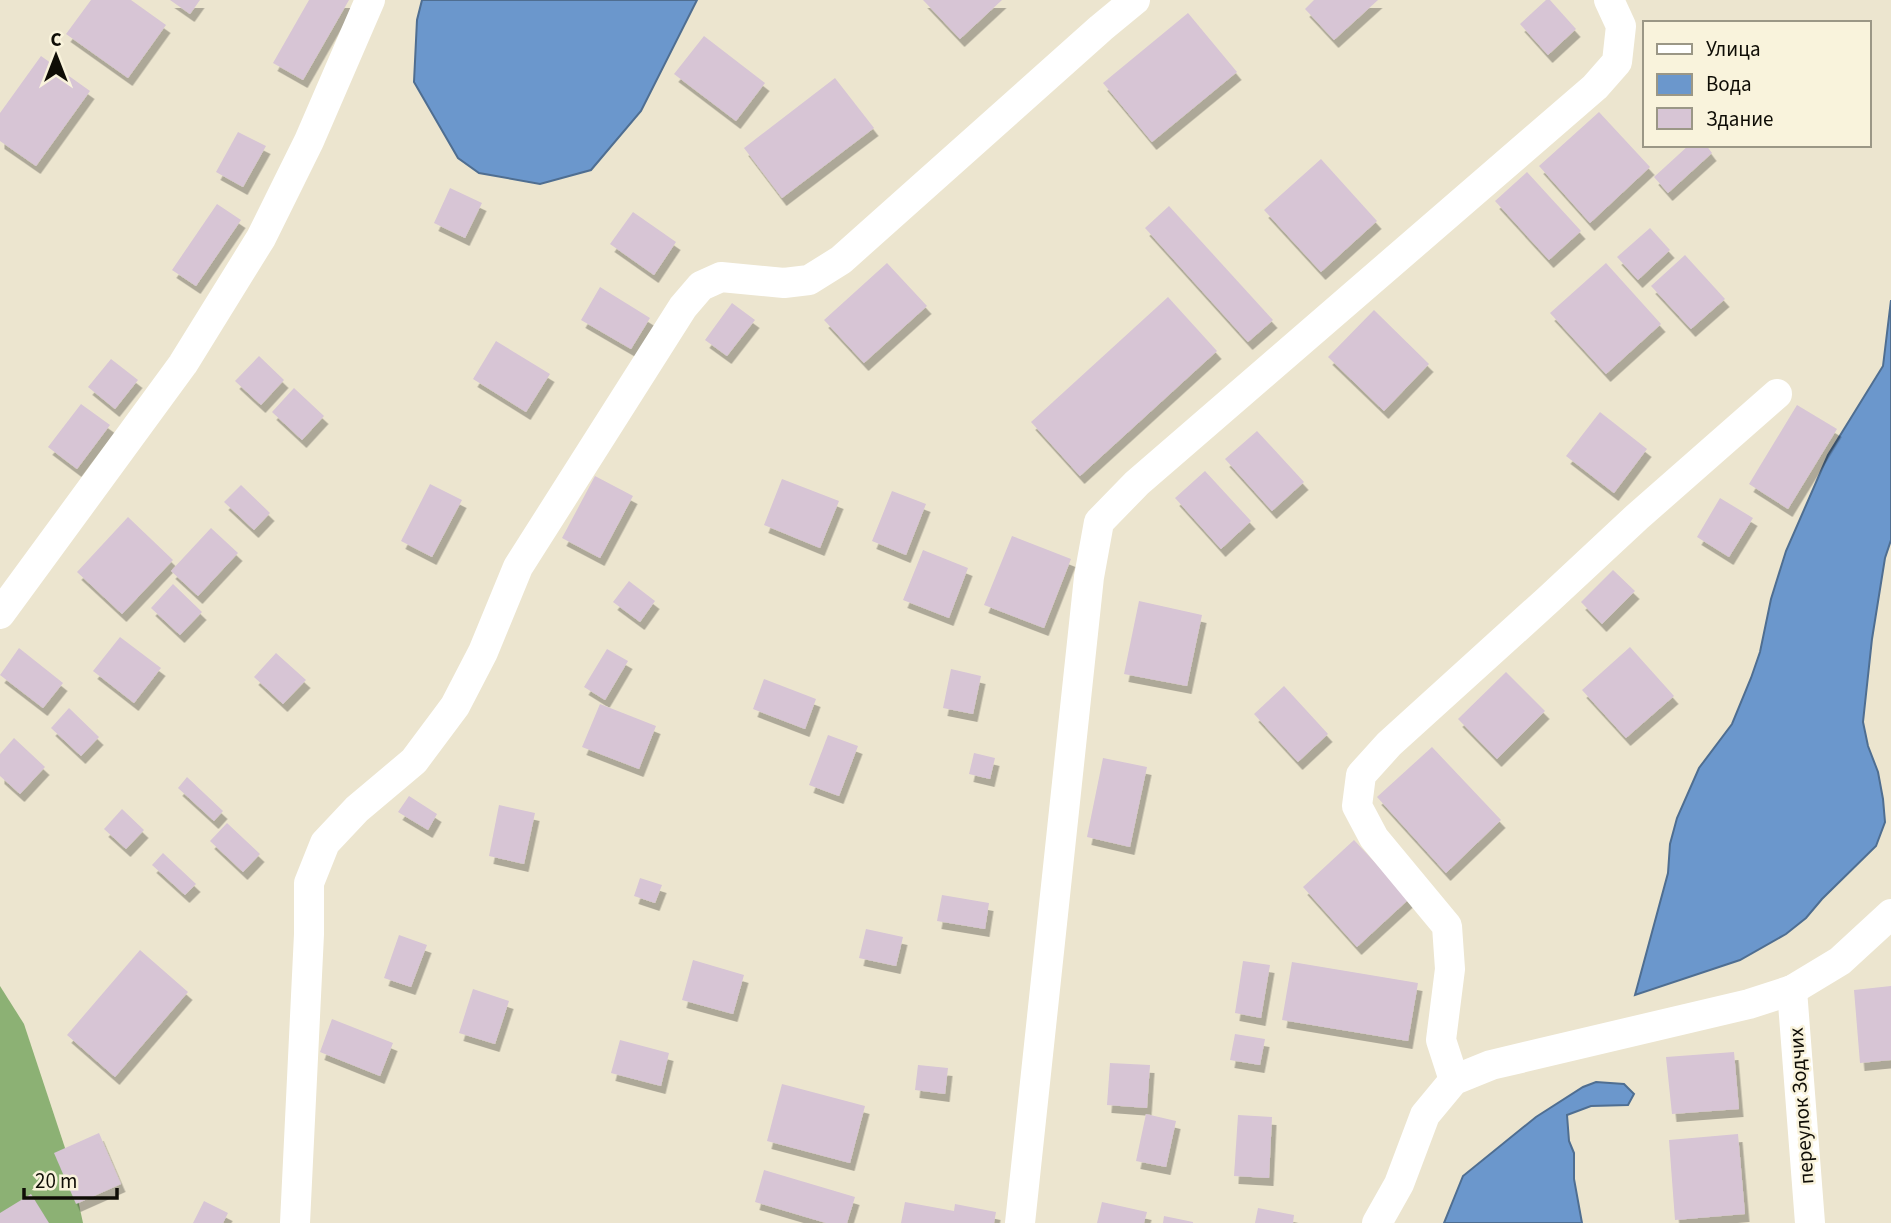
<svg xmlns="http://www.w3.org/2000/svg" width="1891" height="1223" viewBox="0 0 1891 1223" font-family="'Source Sans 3',sans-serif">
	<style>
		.forest { fill: #8cb174 }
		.water { fill: #6b97cc; stroke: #4f6e91; stroke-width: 2 }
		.building { fill: #d7c5d5; filter: url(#shadow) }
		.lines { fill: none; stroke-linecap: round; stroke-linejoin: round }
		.street { stroke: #fff; stroke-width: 30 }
		.labels { text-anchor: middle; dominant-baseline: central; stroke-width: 5; stroke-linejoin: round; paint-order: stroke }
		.street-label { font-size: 21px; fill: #0f0d06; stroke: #f9f3dc }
	</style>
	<defs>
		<filter id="shadow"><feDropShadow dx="4.5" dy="8" stdDeviation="0" flood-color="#0004"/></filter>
	</defs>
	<rect width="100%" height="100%" fill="#ece5cf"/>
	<path class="forest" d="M 0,986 L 24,1024 L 70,1163 L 83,1223 L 0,1223 Z"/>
	<g class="water">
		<path d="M 422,0 L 697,0 L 641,111 L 591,170 L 540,184 L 479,173 L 458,158 L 414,82 L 417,20 Z"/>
		<path d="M 1891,300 L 1891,540 L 1885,558 L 1872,639 L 1863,722 L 1868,746 L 1878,772 L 1883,799 L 1885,822 L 1876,846 L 1822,899 L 1806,918 L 1786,934 L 1740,960 L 1635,995 L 1668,873 L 1670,844 L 1677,818 L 1699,768 L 1732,724 L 1751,678 L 1760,652 L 1771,599 L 1786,551 L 1828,455 L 1883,366 Z"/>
		<path d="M 1596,1082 L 1624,1084 L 1634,1094 L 1628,1105 L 1591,1106 L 1567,1115 L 1569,1141 L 1574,1153 L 1574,1179 L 1582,1223 L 1444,1223 L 1463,1176 L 1536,1117 L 1583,1087 Z"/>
	</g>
	<g class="building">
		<path d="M 91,0 L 131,0 L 166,25 L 128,78 L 66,34 Z"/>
		<path d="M 170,0 L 200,0 L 190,14 Z"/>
		<path d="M 309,0 L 349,0 L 303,80 L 273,63 Z"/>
		<path d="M 923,0 L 1002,0 L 960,39 Z"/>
		<path d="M 1314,0 L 1378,0 L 1334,40 L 1305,9 Z"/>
		<path d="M 1546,0 L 1550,0 L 1576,29 L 1548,55 L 1520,24 Z"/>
		<path d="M 1188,13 L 1237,72 L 1152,142 L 1103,83 Z"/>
		<path d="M 704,36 L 765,83 L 736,121 L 674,74 Z"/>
		<path d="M 41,56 L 90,91 L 36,166 L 0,141 L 0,113 Z"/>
		<path d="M 835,78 L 874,128 L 782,198 L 744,148 Z"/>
		<path d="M 1599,112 L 1650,167 L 1590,223 L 1539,166 Z"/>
		<path d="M 238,132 L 266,146 L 243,187 L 216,172 Z"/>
		<path d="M 1689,145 L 1706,145 L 1712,153 L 1668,193 L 1654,177 Z"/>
		<path d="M 1321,159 L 1377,221 L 1321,272 L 1264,210 Z"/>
		<path d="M 1527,172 L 1581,231 L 1549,260 L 1495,201 Z"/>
		<path d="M 450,188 L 482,203 L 465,238 L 434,223 Z"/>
		<path d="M 217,204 L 241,220 L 196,286 L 172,270 Z"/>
		<path d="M 1169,206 L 1273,320 L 1248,342 L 1145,228 Z"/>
		<path d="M 633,212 L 676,242 L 654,275 L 610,244 Z"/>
		<path d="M 1650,228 L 1670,250 L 1638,280 L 1617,257 Z"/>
		<path d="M 1685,255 L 1725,299 L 1691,329 L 1651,286 Z"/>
		<path d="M 887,263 L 927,306 L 864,363 L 824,320 Z"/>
		<path d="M 1606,263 L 1661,324 L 1606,374 L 1550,313 Z"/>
		<path d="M 600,287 L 650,318 L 631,349 L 581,320 Z"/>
		<path d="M 1168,297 L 1217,351 L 1080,476 L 1031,422 Z"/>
		<path d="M 732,303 L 755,320 L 727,356 L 705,340 Z"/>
		<path d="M 1374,310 L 1429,364 L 1384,411 L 1328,357 Z"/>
		<path d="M 496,341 L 550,374 L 526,412 L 473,379 Z"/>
		<path d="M 259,356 L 284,380 L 261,405 L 235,381 Z"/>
		<path d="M 111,359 L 138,380 L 115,409 L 88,387 Z"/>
		<path d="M 294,388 L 324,416 L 302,440 L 272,412 Z"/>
		<path d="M 81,404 L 110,425 L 77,469 L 48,447 Z"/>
		<path d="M 1797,405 L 1837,429 L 1788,509 L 1749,484 Z"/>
		<path d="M 1600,412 L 1647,449 L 1614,493 L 1566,456 Z"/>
		<path d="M 1257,431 L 1304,482 L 1272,511 L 1225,459 Z"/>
		<path d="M 1205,471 L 1251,521 L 1221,549 L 1175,498 Z"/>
		<path d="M 595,476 L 633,496 L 600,558 L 562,538 Z"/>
		<path d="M 782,479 L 839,501 L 820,548 L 764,525 Z"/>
		<path d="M 430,484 L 462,500 L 432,557 L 401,541 Z"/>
		<path d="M 241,485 L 270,513 L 254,530 L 224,502 Z"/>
		<path d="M 892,491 L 926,504 L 906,555 L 872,541 Z"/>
		<path d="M 1720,498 L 1753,518 L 1729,557 L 1697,537 Z"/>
		<path d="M 128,517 L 173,560 L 122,614 L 77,572 Z"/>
		<path d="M 211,528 L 238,553 L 198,596 L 171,571 Z"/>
		<path d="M 1012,536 L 1071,559 L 1044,628 L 984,605 Z"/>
		<path d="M 923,550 L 968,568 L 949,618 L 903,600 Z"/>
		<path d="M 1613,570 L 1635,591 L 1602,624 L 1581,602 Z"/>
		<path d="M 629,581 L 655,601 L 640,622 L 613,602 Z"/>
		<path d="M 173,584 L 202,612 L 180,635 L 151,608 Z"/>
		<path d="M 1139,601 L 1202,615 L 1187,686 L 1124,674 Z"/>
		<path d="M 120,637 L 161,668 L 134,703 L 93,671 Z"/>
		<path d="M 1630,647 L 1674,696 L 1626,738 L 1582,690 Z"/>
		<path d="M 19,648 L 63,683 L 43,708 L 0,675 Z"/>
		<path d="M 607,649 L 628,661 L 605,700 L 584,687 Z"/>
		<path d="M 276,653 L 306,680 L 283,704 L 254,677 Z"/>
		<path d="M 951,669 L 981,676 L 973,714 L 943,708 Z"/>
		<path d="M 1506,672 L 1545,711 L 1497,759 L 1458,719 Z"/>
		<path d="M 764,679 L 816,699 L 805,729 L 753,709 Z"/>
		<path d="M 1284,686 L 1328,734 L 1298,762 L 1254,714 Z"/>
		<path d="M 600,704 L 656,726 L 639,769 L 582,747 Z"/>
		<path d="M 69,708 L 99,737 L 81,756 L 51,728 Z"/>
		<path d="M 828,735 L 858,746 L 839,796 L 809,785 Z"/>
		<path d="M 14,738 L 45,767 L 20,794 L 0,776 L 0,754 Z"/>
		<path d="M 1432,747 L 1501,820 L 1446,873 L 1377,797 Z"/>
		<path d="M 974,753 L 995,758 L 990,779 L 969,774 Z"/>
		<path d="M 1103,758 L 1147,767 L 1130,847 L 1087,837 Z"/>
		<path d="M 187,777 L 223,811 L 214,821 L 178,788 Z"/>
		<path d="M 409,796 L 437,814 L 428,830 L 398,812 Z"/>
		<path d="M 499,805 L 535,813 L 524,864 L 489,856 Z"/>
		<path d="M 122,809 L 144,830 L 126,849 L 104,829 Z"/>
		<path d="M 227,823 L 260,854 L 243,872 L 210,841 Z"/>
		<path d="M 1354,840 L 1409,899 L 1357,947 L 1303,887 Z"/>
		<path d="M 163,853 L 196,884 L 185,895 L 152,865 Z"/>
		<path d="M 640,878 L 662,885 L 655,903 L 634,896 Z"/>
		<path d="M 942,895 L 989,903 L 985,929 L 937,921 Z"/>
		<path d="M 866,929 L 903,937 L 896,966 L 859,958 Z"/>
		<path d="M 399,935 L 427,945 L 411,987 L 384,978 Z"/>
		<path d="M 140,950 L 188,992 L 115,1077 L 67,1035 Z"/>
		<path d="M 693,960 L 744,975 L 733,1014 L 682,1000 Z"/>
		<path d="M 1243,961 L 1270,965 L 1261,1018 L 1235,1013 Z"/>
		<path d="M 1292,962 L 1418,983 L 1408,1041 L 1282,1020 Z"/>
		<path d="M 1891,986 L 1891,1060 L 1860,1063 L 1854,990 Z"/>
		<path d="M 473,989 L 509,1001 L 495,1044 L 459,1033 Z"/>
		<path d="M 332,1019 L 393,1043 L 380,1076 L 320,1052 Z"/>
		<path d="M 1235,1034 L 1265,1039 L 1260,1065 L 1230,1060 Z"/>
		<path d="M 620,1040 L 669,1053 L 661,1086 L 611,1073 Z"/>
		<path d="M 1734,1052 L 1739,1109 L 1672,1114 L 1666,1057 Z"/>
		<path d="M 1110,1063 L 1150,1065 L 1147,1108 L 1107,1105 Z"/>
		<path d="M 918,1065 L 948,1068 L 945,1094 L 915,1090 Z"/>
		<path d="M 782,1084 L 865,1106 L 850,1163 L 767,1141 Z"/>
		<path d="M 1146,1114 L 1176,1121 L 1166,1167 L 1136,1161 Z"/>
		<path d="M 1238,1115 L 1272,1117 L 1269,1178 L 1234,1176 Z"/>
		<path d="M 99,1133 L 121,1184 L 76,1204 L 54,1153 Z"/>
		<path d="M 1738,1134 L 1745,1214 L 1675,1220 L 1669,1140 Z"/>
		<path d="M 764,1170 L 855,1197 L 847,1223 L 826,1223 L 755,1202 Z"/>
		<path d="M 31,1194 L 49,1223 L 0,1223 L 0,1213 Z"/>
		<path d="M 204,1201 L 228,1213 L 223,1223 L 193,1223 Z"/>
		<path d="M 905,1202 L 954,1211 L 955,1204 L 996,1212 L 994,1223 L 901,1223 Z"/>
		<path d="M 1102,1202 L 1147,1212 L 1144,1223 L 1097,1223 Z"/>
		<path d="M 1258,1208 L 1294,1215 L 1293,1223 L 1255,1223 Z"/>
		<path d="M 1164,1216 L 1193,1222 L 1193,1223 L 1163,1223 Z"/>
	</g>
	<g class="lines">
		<g class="street">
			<path d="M 0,614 L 183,364 L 261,238 L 309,141 L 370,0"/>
			<path d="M 1792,990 L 1810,1223"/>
			<path d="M 1454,1080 L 1441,1040 L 1450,969 L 1447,926 L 1374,838 L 1357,806 L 1361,775 L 1389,744 L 1549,599 L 1637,517 L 1777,394"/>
			<path d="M 295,1223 L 309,934 L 309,883 L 325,843 L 357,809 L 414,761 L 455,706 L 483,652 L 518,567 L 683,307 L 701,286 L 721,277 L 784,283 L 809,280 L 841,260 L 1101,28 L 1135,0"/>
			<path d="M 1020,1223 L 1089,577 L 1099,522 L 1137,483 L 1595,87 L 1617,62 L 1621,26 L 1609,0"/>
			<path d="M 1377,1223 L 1399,1184 L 1425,1115 L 1454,1080 L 1491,1065 L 1749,1004 L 1792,990 L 1840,961 L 1891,914"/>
		</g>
	</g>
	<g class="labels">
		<g class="street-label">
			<text transform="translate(1801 1106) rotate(-94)">переулок Зодчих</text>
		</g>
	</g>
	<rect x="1643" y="21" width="228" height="126" fill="#f9f3dc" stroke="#9b9786" stroke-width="2"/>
	<rect x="1657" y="44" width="35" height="10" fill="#ffffff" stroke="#9b9786" stroke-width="2"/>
	<text x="1706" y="56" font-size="21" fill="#0f0d06">Улица</text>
	<rect x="1657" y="74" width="35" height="21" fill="#6b97cc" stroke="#9b9786" stroke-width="2"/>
	<text x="1706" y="91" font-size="21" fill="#0f0d06">Вода</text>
	<rect x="1657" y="108" width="35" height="21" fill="#d7c5d5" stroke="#9b9786" stroke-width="2"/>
	<text x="1706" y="126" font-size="21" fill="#0f0d06">Здание</text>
	<g transform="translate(56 56)" stroke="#f9f3dc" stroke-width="5" paint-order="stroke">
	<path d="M0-5L12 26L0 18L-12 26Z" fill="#0f0d06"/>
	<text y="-10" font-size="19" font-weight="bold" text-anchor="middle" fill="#0f0d06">С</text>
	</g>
	<path d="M24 1188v10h93v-10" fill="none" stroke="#0f0d06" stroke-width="3.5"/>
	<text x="35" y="1188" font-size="21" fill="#0f0d06" stroke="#f9f3dc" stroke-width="5" paint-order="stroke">20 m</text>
</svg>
